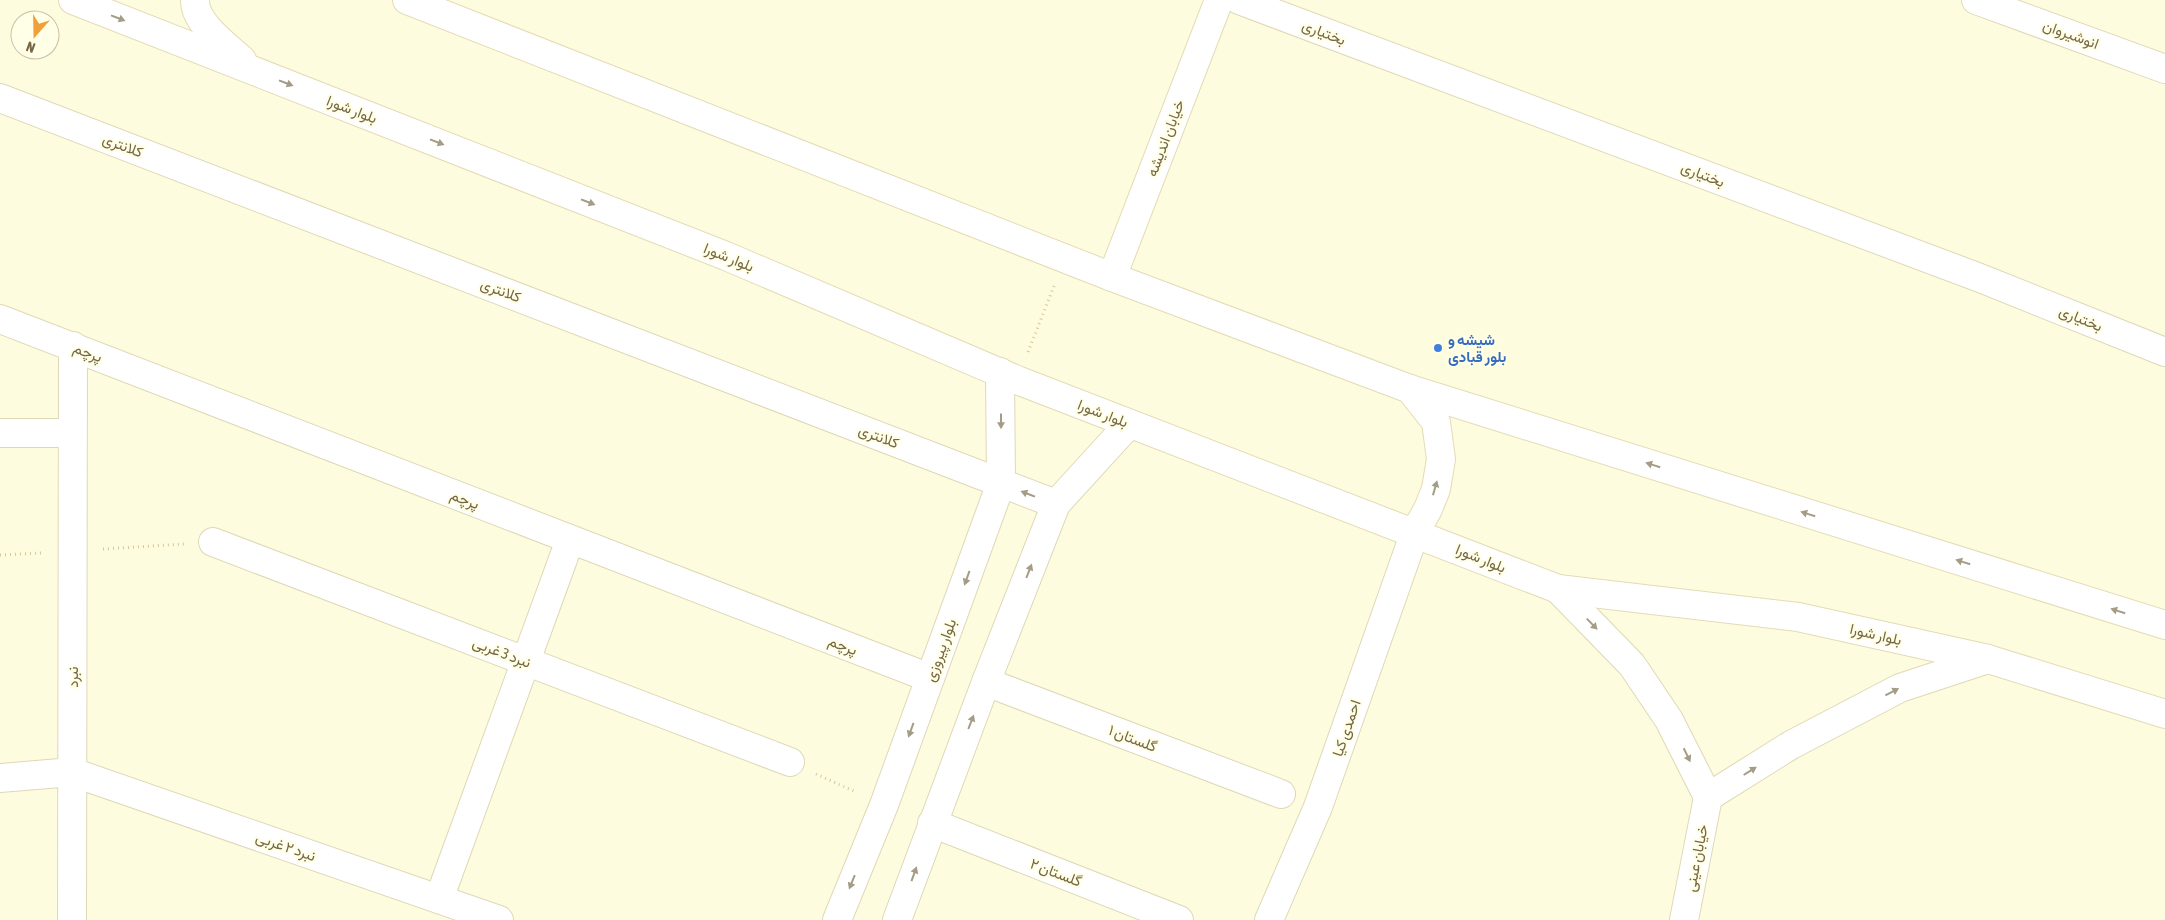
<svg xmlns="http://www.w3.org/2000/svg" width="2165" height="920" viewBox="0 0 2165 920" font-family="'Asap Condensed',Vazirmatn,sans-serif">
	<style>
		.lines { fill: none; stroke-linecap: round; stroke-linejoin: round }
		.minor-casing { stroke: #dfd8b7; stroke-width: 30 }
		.tertiary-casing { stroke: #dfd8b7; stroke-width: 30 }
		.secondary-casing { stroke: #e4dbb5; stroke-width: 30 }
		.path { stroke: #d9c798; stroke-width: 3; stroke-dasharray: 1 4; stroke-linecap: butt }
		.minor { stroke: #fff; stroke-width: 28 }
		.tertiary { stroke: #fff; stroke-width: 28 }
		.secondary { stroke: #fff; stroke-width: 28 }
		.oneway { fill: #a59c86 }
		.shop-dot { fill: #3f7fe0; stroke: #fffee6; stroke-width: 2 }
		.labels { text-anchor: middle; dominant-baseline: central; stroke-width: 4.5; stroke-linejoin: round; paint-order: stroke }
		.street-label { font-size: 15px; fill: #756645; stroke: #fffee6 }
		.shop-label { font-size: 15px; font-weight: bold; fill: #366cbe; stroke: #fffee6; text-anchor: start }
	</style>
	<rect width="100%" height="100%" fill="#fefcde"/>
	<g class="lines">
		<defs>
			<g id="minor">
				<path d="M 1239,0 L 1980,278 L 2165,352"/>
				<path d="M 0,98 L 1001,483"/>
				<path d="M 0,319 L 930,678"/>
				<path d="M 0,433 L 71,433"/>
				<path d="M 213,542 L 790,762"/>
				<path d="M 986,682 L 1281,794"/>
				<path d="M 0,778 L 72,772 L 499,920"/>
				<path d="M 932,823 L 1179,920"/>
				<path d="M 439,899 L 570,540"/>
				<path d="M 72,920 L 73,346"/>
				<path d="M 1269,920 L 1318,807 L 1415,532"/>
			</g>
			<g id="tertiary">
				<path d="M 1976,0 L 2165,69"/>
				<path d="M 1001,483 L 1056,504"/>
				<path d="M 1558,589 L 1632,665 L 1669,720 L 1708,797"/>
				<path d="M 1708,797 L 1791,745 L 1900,688 L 1988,659"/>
				<path d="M 837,920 L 884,805 L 1001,483 L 1000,372"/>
				<path d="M 897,920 L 986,682 L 1056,504 L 1129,424"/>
				<path d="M 1684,920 L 1708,797"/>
			</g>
			<g id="secondary">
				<path d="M 73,0 L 726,256 L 1017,380 L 1558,589 L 1798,617 L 1988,659 L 2165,714"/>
				<path d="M 195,0 C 194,23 227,46 242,60"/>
				<path d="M 407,0 L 1112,277 L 1410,389 L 2165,625"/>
				<path d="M 1112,277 L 1219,0"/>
				<path d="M 1410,389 L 1436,422 L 1441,459 L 1436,489 L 1428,509 L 1415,532"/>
			</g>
		</defs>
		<use href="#minor" class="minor-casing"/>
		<use href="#tertiary" class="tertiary-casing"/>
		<use href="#secondary" class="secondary-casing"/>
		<g class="path">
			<path d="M 1028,352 L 1054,286"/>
			<path d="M 103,549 L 184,544"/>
			<path d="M 0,555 L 42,553"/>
			<path d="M 816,774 L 856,792"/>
		</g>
		<use href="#minor" class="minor"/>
		<use href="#tertiary" class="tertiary"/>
		<use href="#secondary" class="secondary"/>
	</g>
	<defs><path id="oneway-solid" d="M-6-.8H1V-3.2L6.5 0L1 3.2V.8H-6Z" transform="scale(1.25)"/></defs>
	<g class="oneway">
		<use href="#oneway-solid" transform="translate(118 18) rotate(21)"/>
		<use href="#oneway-solid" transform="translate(286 83) rotate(21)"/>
		<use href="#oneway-solid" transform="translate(437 142) rotate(21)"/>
		<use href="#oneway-solid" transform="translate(588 202) rotate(21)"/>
		<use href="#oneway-solid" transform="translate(1001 421) rotate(90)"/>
		<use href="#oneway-solid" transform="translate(1653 465) rotate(-163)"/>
		<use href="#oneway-solid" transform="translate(1435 488) rotate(-74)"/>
		<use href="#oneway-solid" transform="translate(1028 494) rotate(-159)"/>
		<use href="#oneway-solid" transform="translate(1808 514) rotate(-163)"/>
		<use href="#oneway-solid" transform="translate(1963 562) rotate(-163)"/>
		<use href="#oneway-solid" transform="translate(1029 571) rotate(-69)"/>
		<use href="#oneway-solid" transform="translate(967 578) rotate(110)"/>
		<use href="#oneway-solid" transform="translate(2118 611) rotate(-163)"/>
		<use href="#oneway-solid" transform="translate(1592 624) rotate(46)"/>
		<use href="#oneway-solid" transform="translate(1892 692) rotate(-27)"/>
		<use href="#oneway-solid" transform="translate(971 722) rotate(-69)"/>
		<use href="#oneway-solid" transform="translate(911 730) rotate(110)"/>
		<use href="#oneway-solid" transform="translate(1687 755) rotate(64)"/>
		<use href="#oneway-solid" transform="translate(1750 771) rotate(-32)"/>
		<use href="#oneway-solid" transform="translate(914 874) rotate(-70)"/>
		<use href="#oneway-solid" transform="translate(852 882) rotate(112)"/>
	</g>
	<circle class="shop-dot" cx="1438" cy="348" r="5"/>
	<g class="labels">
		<g class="street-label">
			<text transform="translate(1324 32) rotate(21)">بختیاری</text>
			<text transform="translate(2071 34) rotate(20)">انوشیروان</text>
			<text transform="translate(352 109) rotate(21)">بلوار شورا</text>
			<text transform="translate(1165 138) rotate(-69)">خیابان اندیشه</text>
			<text transform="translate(123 145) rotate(21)">کلانتری</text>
			<text transform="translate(1703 174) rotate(21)">بختیاری</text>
			<text transform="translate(729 257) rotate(22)">بلوار شورا</text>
			<text transform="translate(501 290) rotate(21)">کلانتری</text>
			<text transform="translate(2081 318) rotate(22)">بختیاری</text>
			<text transform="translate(88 352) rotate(21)">پرچم</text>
			<text transform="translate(1103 413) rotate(21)">بلوار شورا</text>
			<text transform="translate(879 436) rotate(21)">کلانتری</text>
			<text transform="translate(465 499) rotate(21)">پرچم</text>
			<text transform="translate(1481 558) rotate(22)">بلوار شورا</text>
			<text transform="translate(1876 634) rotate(13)">بلوار شورا</text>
			<text transform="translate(843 645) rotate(21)">پرچم</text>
			<text transform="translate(940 650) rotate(-70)">بلوار پیروزی</text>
			<text transform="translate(502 652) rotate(21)">نبرد 3 غربی</text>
			<text transform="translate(72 677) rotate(-90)">نبرد</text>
			<text transform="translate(1346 728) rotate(-71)">احمدی کیا</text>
			<text transform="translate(1133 738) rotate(21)">گلستان ۱</text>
			<text transform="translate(286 846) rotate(19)">نبرد ۲ غربی</text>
			<text transform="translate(1696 858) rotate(-79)">خیابان عینی</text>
			<text transform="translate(1056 872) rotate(21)">گلستان ۲</text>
		</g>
		<g class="shop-label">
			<text x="1448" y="339">شیشه و<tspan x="1448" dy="17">بلور قبادی</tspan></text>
		</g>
	</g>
	<g transform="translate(35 35) rotate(200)"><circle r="24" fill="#fffee6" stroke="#c8c1a6"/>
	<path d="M0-4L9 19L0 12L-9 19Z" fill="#f0a03b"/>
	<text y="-8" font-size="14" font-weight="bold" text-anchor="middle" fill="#756645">N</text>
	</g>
</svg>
